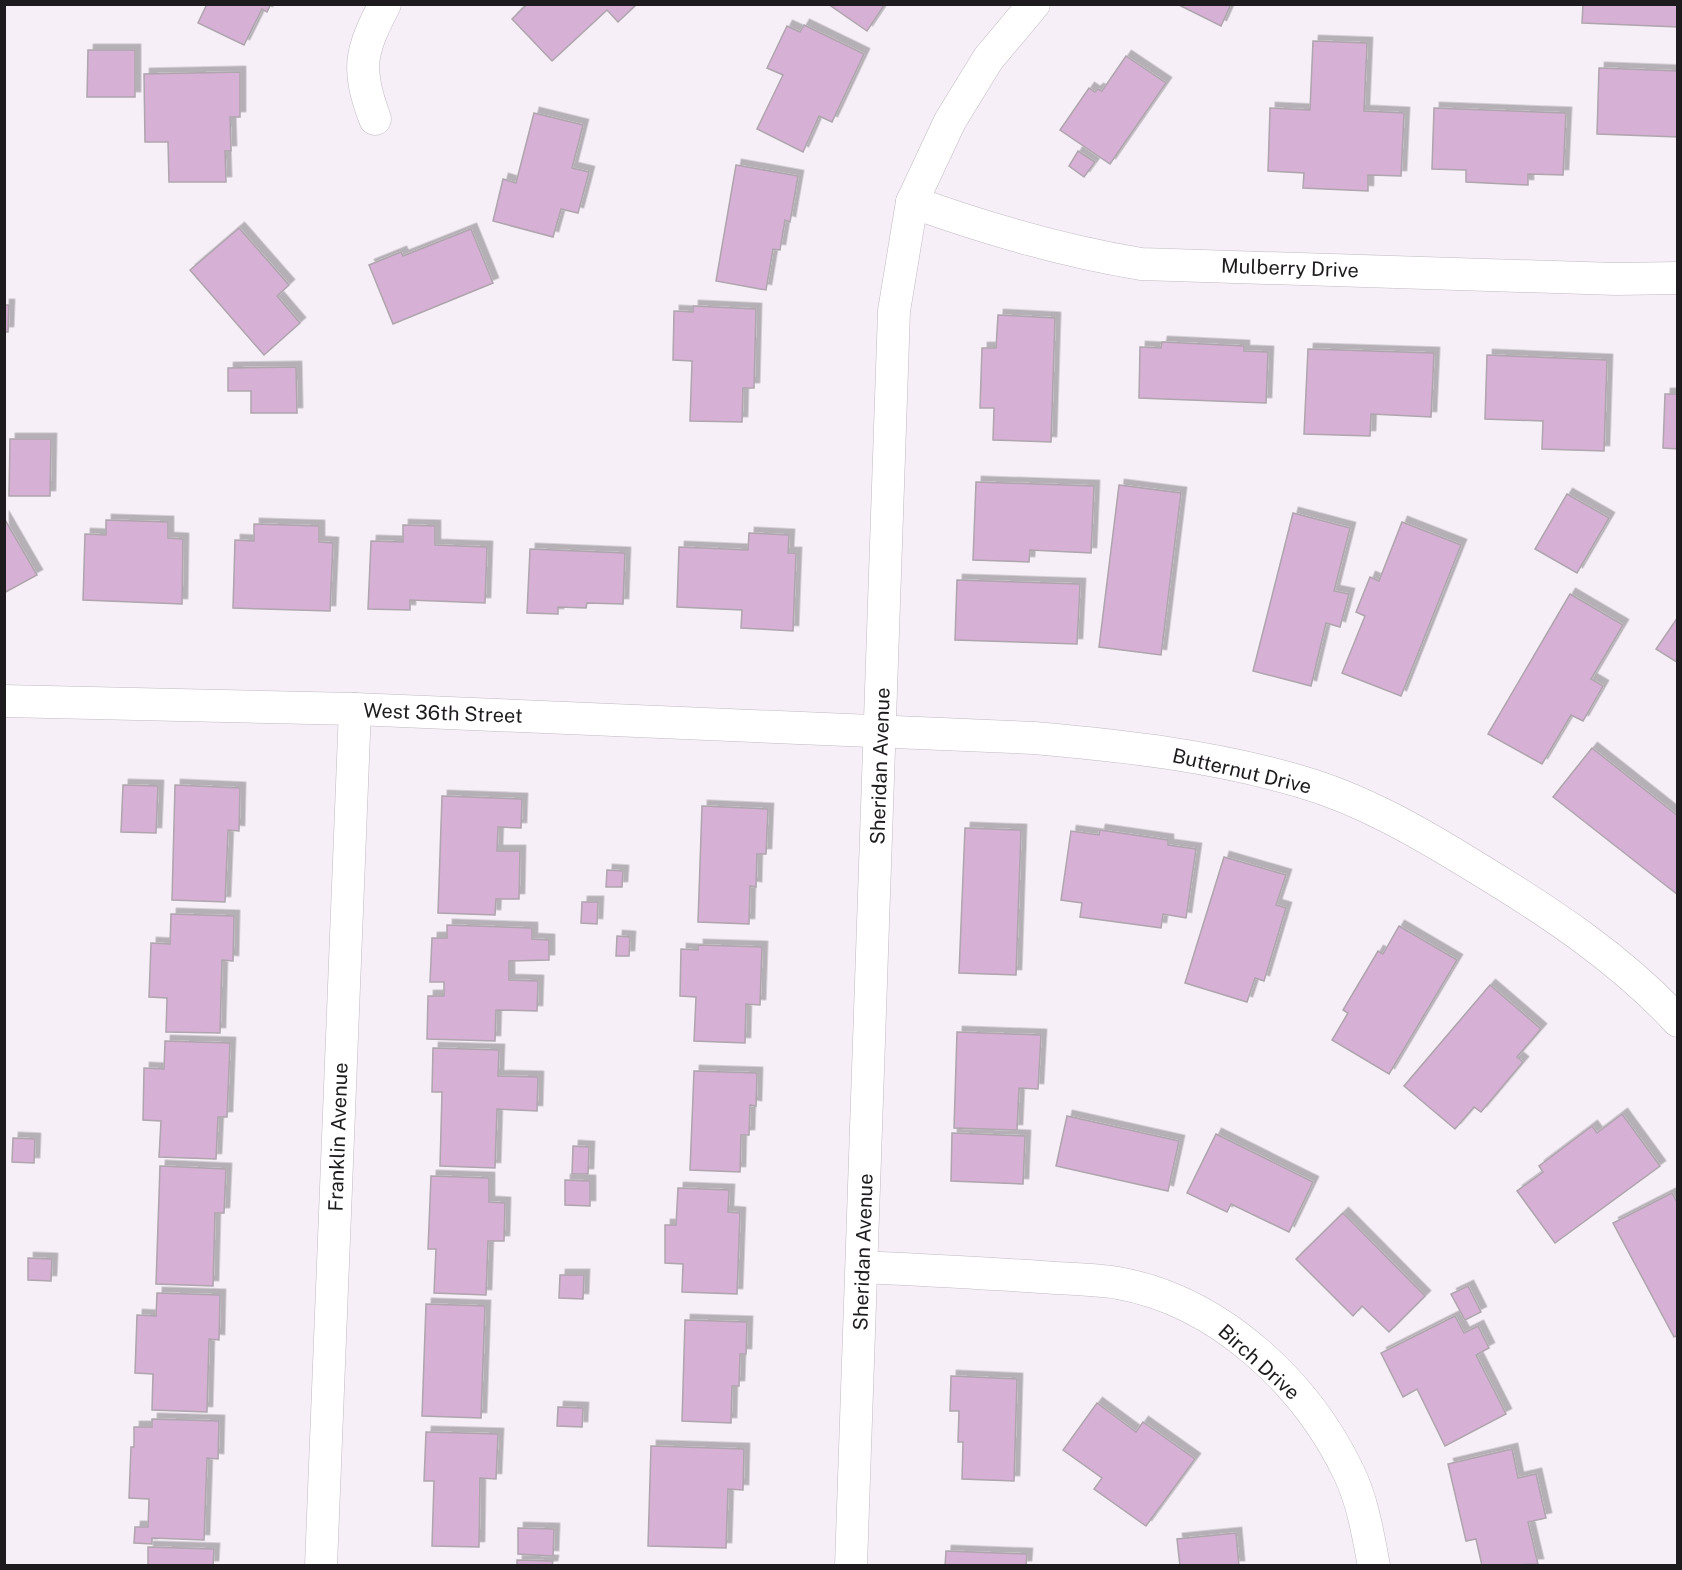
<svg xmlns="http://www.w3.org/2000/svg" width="1682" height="1570" viewBox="0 0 1682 1570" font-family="'Public Sans',sans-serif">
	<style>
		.building { fill: #d7b0d5; stroke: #aea5ad; stroke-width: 1.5; filter: url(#shadow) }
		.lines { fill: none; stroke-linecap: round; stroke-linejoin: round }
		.minor-casing { stroke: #c1b9c2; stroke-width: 33 }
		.minor { stroke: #fff; stroke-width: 32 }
		.labels { text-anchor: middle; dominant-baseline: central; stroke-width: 4.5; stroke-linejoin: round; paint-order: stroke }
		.street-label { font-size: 20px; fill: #1e1b1e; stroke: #fff }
	</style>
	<defs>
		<filter id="shadow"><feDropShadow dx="5.5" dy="-5.5" stdDeviation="0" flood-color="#0004"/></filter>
	</defs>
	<rect width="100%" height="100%" fill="#f7eff8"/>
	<g class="building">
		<path d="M 207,4 L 271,4 L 267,12 L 262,9 L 244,45 L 198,23 Z"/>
		<path d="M 527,4 L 637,4 L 618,22 L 607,10 L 552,61 L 512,19 Z"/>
		<path d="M 828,4 L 885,4 L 867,31 Z"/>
		<path d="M 1177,4 L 1231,4 L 1221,26 Z"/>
		<path d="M 1583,4 L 1678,4 L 1678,27 L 1582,23 Z"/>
		<path d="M 804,25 L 864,54 L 832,122 L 819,116 L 803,152 L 757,129 L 783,75 L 767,68 L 787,26 L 800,32 Z"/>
		<path d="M 1313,41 L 1367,43 L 1364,111 L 1404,113 L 1401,176 L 1368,175 L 1368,191 L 1303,188 L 1304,173 L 1268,171 L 1270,108 L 1310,110 Z"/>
		<path d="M 88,50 L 135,50 L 135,97 L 87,97 Z"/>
		<path d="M 1126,56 L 1166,83 L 1110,164 L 1060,130 L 1089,88 L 1095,92 L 1098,89 L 1102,91 Z"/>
		<path d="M 1599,68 L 1678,71 L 1678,137 L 1597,134 Z"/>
		<path d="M 240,72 L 240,117 L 230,117 L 231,151 L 225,151 L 226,182 L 169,182 L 168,142 L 145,142 L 144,74 Z"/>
		<path d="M 1434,108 L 1566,113 L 1563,175 L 1528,174 L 1528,185 L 1466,182 L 1466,170 L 1432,169 Z"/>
		<path d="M 534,113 L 583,125 L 572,168 L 589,172 L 578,213 L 561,209 L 553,237 L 493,221 L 503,179 L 516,183 Z"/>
		<path d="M 1078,151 L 1095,162 L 1084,177 L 1069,166 Z"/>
		<path d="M 736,165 L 798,176 L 790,222 L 785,220 L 780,250 L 773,249 L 766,290 L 716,281 Z"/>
		<path d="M 239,228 L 289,285 L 277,296 L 300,323 L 264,355 L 190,270 Z"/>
		<path d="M 471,229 L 493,283 L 393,324 L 369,265 L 401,252 L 403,256 Z"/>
		<path d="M 4,305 L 9,305 L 8,332 L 4,332 Z"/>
		<path d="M 693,306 L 756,309 L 754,388 L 743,388 L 742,422 L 690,421 L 692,361 L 673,360 L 674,311 L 693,312 Z"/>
		<path d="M 998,315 L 1055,318 L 1051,442 L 993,440 L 994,408 L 980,408 L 982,348 L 996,348 Z"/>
		<path d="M 1162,342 L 1244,346 L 1244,351 L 1268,352 L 1266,403 L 1139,398 L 1140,347 L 1161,348 Z"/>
		<path d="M 1308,349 L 1434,353 L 1431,417 L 1371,414 L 1370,436 L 1304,434 Z"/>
		<path d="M 1487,355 L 1607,360 L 1604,451 L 1542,449 L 1543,421 L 1485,419 Z"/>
		<path d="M 296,367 L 297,413 L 251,413 L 251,391 L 228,391 L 228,368 Z"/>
		<path d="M 1665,394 L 1678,394 L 1678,449 L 1663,448 Z"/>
		<path d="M 10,439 L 51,439 L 50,496 L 9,496 Z"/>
		<path d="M 976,482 L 1094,486 L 1091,553 L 1030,550 L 1029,562 L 973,560 Z"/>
		<path d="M 1119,485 L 1181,493 L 1161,655 L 1099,647 Z"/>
		<path d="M 1567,494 L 1609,518 L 1577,573 L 1535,549 Z"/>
		<path d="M 1293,513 L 1350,528 L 1334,591 L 1349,594 L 1340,627 L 1326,623 L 1311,686 L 1253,671 Z"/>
		<path d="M 4,518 L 37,575 L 4,593 Z"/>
		<path d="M 106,520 L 168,522 L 168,538 L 183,539 L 182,604 L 83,600 L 85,534 L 106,535 Z"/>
		<path d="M 1402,522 L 1461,545 L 1401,696 L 1342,673 L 1365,616 L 1356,612 L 1370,577 L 1379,581 Z"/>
		<path d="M 254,524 L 319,526 L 319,542 L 333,543 L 330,611 L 233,608 L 235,540 L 254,541 Z"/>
		<path d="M 403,525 L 435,526 L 435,545 L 487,547 L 485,603 L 410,600 L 410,610 L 368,609 L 371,541 L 403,542 Z"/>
		<path d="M 749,533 L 789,535 L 788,553 L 796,553 L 793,631 L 741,628 L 742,610 L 677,607 L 679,547 L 748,550 Z"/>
		<path d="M 530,549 L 625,553 L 623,604 L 587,603 L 586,608 L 558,607 L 558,614 L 527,613 Z"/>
		<path d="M 957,580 L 1080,584 L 1077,644 L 955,640 Z"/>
		<path d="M 1570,594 L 1623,625 L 1591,679 L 1603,686 L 1583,721 L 1571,715 L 1542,764 L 1488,734 Z"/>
		<path d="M 1678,617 L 1678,663 L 1656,649 Z"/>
		<path d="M 1592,748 L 1678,816 L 1678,895 L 1553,797 Z"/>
		<path d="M 123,785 L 158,786 L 156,833 L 121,832 Z"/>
		<path d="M 175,785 L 240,788 L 239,831 L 228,830 L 225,902 L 172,900 Z"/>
		<path d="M 442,796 L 522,799 L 521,828 L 498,827 L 497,851 L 520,851 L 519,899 L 496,899 L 495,915 L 438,913 Z"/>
		<path d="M 702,806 L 768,809 L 766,854 L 757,854 L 756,887 L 750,886 L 749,924 L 698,922 Z"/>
		<path d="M 965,828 L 1021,830 L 1016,975 L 959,973 Z"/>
		<path d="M 1100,830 L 1168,840 L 1168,845 L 1196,849 L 1186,918 L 1163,914 L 1161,928 L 1080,917 L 1082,903 L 1061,900 L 1071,831 L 1099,835 Z"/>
		<path d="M 1224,857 L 1286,875 L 1276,905 L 1286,908 L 1264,981 L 1255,978 L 1247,1002 L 1185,983 Z"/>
		<path d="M 607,870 L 623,871 L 622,887 L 606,887 Z"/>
		<path d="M 582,902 L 598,902 L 597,924 L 581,923 Z"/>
		<path d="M 171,914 L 234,916 L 233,961 L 222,960 L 220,1033 L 166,1032 L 167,998 L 149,997 L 151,943 L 170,944 Z"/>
		<path d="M 447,925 L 532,928 L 532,939 L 549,940 L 549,960 L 509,961 L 509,980 L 538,981 L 537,1011 L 496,1010 L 495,1041 L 427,1039 L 428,996 L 444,996 L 444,982 L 430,982 L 432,938 L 447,938 Z"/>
		<path d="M 1399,926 L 1457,960 L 1389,1074 L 1332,1040 L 1348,1013 L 1343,1010 L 1378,951 L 1383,954 Z"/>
		<path d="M 617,936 L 630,937 L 629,956 L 616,956 Z"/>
		<path d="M 698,945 L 762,947 L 760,1005 L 746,1004 L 745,1043 L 694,1041 L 696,997 L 680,996 L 681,949 L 698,950 Z"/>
		<path d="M 1490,985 L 1541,1029 L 1517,1057 L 1523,1062 L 1481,1112 L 1474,1107 L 1455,1129 L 1404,1086 Z"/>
		<path d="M 957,1032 L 1041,1035 L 1038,1089 L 1019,1088 L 1017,1130 L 954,1128 Z"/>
		<path d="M 165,1041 L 230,1043 L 227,1117 L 218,1117 L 216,1159 L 159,1157 L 161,1121 L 143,1120 L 144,1068 L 164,1069 Z"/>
		<path d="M 433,1048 L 499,1050 L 498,1076 L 538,1077 L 537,1111 L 497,1109 L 495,1168 L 440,1166 L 442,1092 L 432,1092 Z"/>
		<path d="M 694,1071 L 757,1073 L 756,1106 L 750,1105 L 749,1135 L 741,1135 L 740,1172 L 690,1170 Z"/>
		<path d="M 1622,1114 L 1660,1166 L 1555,1243 L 1517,1191 L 1543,1172 L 1539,1166 L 1592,1126 L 1597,1133 Z"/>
		<path d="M 1067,1116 L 1179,1141 L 1168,1191 L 1056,1166 Z"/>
		<path d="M 952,1133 L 1025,1136 L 1023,1184 L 951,1181 Z"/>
		<path d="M 1216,1134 L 1313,1182 L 1289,1232 L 1231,1204 L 1227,1212 L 1187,1193 Z"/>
		<path d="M 13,1138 L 35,1139 L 34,1163 L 12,1162 Z"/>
		<path d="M 573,1146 L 589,1147 L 588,1174 L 572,1174 Z"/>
		<path d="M 160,1166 L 226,1169 L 224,1213 L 215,1213 L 213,1286 L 156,1284 Z"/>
		<path d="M 431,1176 L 489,1178 L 489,1202 L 505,1203 L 504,1241 L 488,1241 L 486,1295 L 434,1293 L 436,1249 L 428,1249 Z"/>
		<path d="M 565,1180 L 590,1181 L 590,1206 L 565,1205 Z"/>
		<path d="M 678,1188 L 729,1190 L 728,1212 L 740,1213 L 737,1294 L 682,1292 L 683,1264 L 665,1263 L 665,1225 L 676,1225 Z"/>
		<path d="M 1672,1193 L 1678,1204 L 1678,1335 L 1674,1337 L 1613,1223 Z"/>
		<path d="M 1343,1213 L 1425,1296 L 1389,1332 L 1362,1306 L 1353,1316 L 1296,1259 Z"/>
		<path d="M 28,1258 L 52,1259 L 51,1281 L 28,1280 Z"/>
		<path d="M 560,1275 L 584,1275 L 583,1299 L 559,1298 Z"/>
		<path d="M 1468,1286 L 1481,1312 L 1465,1320 L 1451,1294 Z"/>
		<path d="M 157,1293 L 220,1295 L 219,1340 L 209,1339 L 207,1412 L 152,1410 L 153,1374 L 135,1373 L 137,1315 L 156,1316 Z"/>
		<path d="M 426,1304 L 485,1306 L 481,1418 L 422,1416 Z"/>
		<path d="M 1455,1316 L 1464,1333 L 1478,1326 L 1489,1348 L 1476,1355 L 1506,1414 L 1445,1446 L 1417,1389 L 1403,1397 L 1381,1353 Z"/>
		<path d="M 685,1320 L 747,1322 L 746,1354 L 740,1354 L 739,1386 L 732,1386 L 731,1423 L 682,1421 Z"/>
		<path d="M 951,1376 L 1017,1379 L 1014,1481 L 962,1479 L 963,1442 L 958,1442 L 959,1411 L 950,1411 Z"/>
		<path d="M 1097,1403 L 1136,1432 L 1143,1422 L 1195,1459 L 1146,1526 L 1094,1489 L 1102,1478 L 1063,1450 Z"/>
		<path d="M 558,1407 L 583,1408 L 582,1427 L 557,1426 Z"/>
		<path d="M 152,1419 L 219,1421 L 218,1459 L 207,1458 L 204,1540 L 152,1538 L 152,1544 L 134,1543 L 135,1527 L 148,1527 L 149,1499 L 129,1498 L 131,1447 L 134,1447 L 134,1427 L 152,1427 Z"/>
		<path d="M 426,1432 L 498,1434 L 496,1479 L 480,1478 L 479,1547 L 432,1546 L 434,1481 L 424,1481 Z"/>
		<path d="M 651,1446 L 744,1449 L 743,1490 L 728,1489 L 726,1548 L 648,1546 Z"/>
		<path d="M 1512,1449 L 1518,1478 L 1536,1474 L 1546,1518 L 1528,1522 L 1538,1564 L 1482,1566 L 1476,1539 L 1466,1541 L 1448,1464 Z"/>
		<path d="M 518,1528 L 554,1529 L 553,1556 L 518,1554 Z"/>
		<path d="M 1236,1533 L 1239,1566 L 1180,1566 L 1177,1539 Z"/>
		<path d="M 148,1547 L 214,1549 L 213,1566 L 148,1566 Z"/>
		<path d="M 946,1551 L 1027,1554 L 1026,1566 L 945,1566 Z"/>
		<path d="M 517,1560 L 553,1561 L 552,1566 L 517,1566 Z"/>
	</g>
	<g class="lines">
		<defs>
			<g id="minor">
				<path d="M 375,119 C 356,68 360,52 385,4"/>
				<path d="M 912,202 C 987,229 1062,251 1141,264 L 1616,279 L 1678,278"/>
				<path d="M 4,701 L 355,709 L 1034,738 C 1125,746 1215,756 1302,782 C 1364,800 1422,834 1477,868 C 1548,911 1621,959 1678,1021"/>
				<path d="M 863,1267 C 923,1270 982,1273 1041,1277 C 1066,1279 1093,1279 1118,1283 C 1219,1301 1306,1383 1349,1473 C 1363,1502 1368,1535 1374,1566"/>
				<path d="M 321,1566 L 355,709"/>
				<path d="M 851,1566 L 894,311 L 912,202 L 950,121 L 988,59 L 1034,4"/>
			</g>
		</defs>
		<use href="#minor" class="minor-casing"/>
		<use href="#minor" class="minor"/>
	</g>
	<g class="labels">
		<g class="street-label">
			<text transform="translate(1290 268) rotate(2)">Mulberry Drive</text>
			<text transform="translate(443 713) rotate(2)">West 36th Street</text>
			<text transform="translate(880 766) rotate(-88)">Sheridan Avenue</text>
			<text transform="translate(1242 771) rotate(13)">Butternut Drive</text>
			<text transform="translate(338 1137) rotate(-88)">Franklin Avenue</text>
			<text transform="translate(863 1252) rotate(-88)">Sheridan Avenue</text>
			<text transform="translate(1259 1362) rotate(42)">Birch Drive</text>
		</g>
	</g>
	<rect width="1682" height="1570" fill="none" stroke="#1e1b1e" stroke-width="12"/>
</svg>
